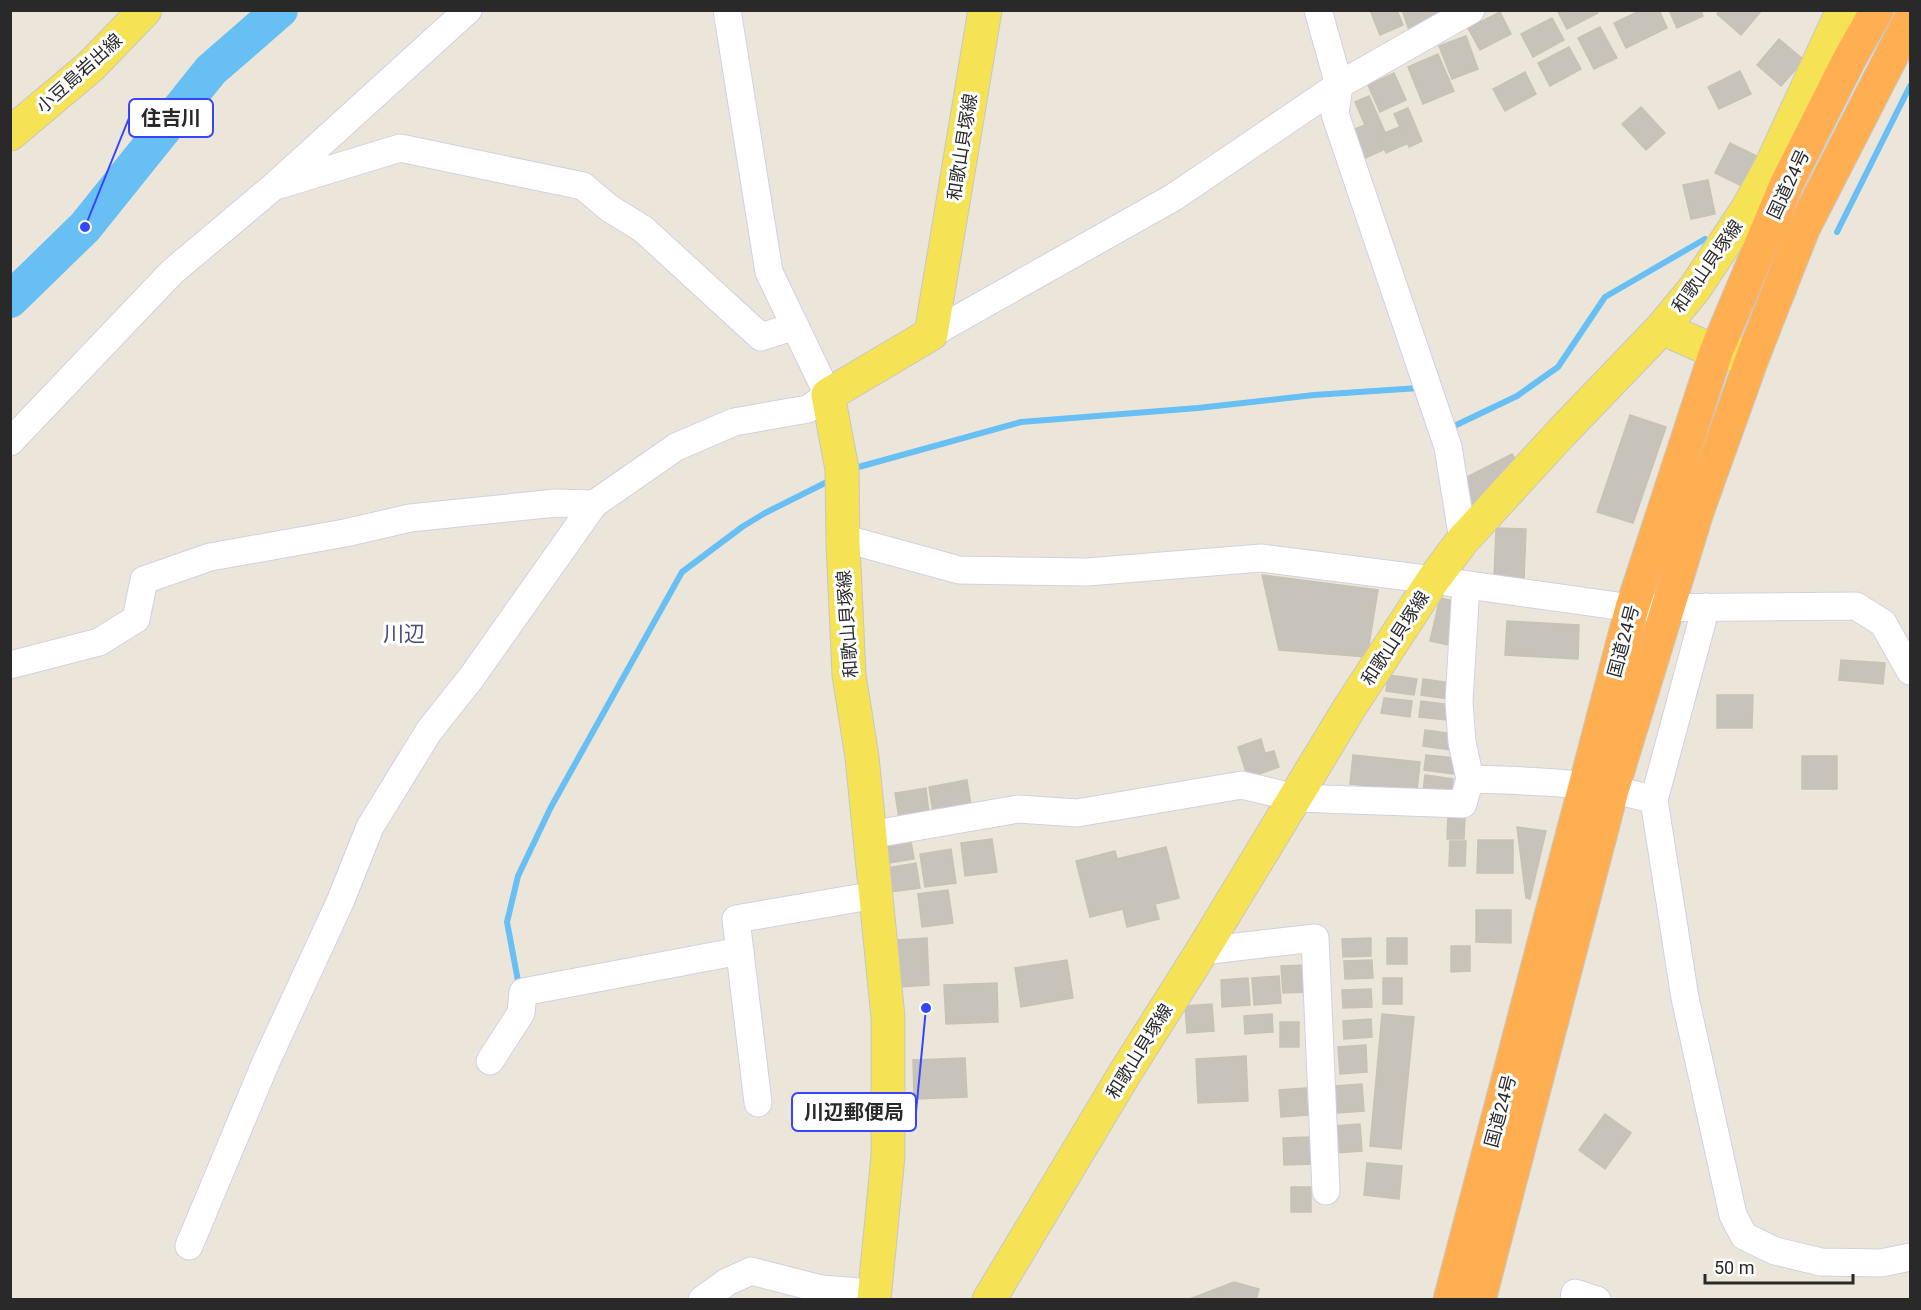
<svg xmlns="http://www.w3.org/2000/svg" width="1921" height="1310" viewBox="0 0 1921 1310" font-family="Roboto,'Noto Sans JP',sans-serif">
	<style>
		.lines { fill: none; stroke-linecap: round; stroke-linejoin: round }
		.stream { stroke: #68bff3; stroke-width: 6 }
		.river { stroke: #68bff3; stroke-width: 36 }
		.building { fill: #c7c3ba; stroke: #c7c2b4; stroke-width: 1.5 }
		.minor-casing { stroke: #cfd1e3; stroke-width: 29 }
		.major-casing { stroke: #c7c7c7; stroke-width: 35 }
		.highway-casing { stroke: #c7c7c7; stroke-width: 35 }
		.minor { stroke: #fff; stroke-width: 27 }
		.major { stroke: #f6e255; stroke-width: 33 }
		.highway { stroke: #ffaf52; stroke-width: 33 }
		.labels { text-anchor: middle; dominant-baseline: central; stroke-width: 6; stroke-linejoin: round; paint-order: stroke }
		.street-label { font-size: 18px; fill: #292929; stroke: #fff }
		.quarter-label { font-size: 21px; fill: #484b7b; stroke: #fff }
		.leader { fill: none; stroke: #3444ff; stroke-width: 2 }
		.callout-dot { fill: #3444ff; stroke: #fff; stroke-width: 2 }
		.callout { fill: #fff; stroke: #3444ff; stroke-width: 2 }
		.callout-label { font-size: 20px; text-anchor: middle; font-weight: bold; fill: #292929 }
	</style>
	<rect width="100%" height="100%" fill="#ece6da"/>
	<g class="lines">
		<g class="stream">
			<path d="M 1837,232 L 1910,86"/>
			<path d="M 1450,428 L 1517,396 L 1558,367 L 1605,297 L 1705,239"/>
			<path d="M 855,468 L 1021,422 L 1198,408 L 1314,395 L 1419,388"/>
			<path d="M 518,981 L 507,922 L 518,876 L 551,807 L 682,572 L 742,527 L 765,513 L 831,480"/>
		</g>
		<path class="river" d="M 10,300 L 85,227 L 211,70 L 280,10"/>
	</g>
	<g class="building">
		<path d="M 1370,10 L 1397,10 L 1403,25 L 1380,35 Z"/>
		<path d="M 1402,10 L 1440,10 L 1442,18 L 1409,30 Z"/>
		<path d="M 1557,10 L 1597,10 L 1598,13 L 1567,29 Z"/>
		<path d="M 1641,10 L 1659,10 L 1667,28 L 1626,48 L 1614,23 Z"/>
		<path d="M 1669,10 L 1701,10 L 1703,16 L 1677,28 Z"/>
		<path d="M 1720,10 L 1762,10 L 1741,35 L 1717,14 Z"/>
		<path d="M 1500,12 L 1511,34 L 1480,50 L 1468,28 Z"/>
		<path d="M 1552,18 L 1564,40 L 1533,57 L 1521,34 Z"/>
		<path d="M 1600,27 L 1617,58 L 1594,69 L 1578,38 Z"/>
		<path d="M 1466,36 L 1478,69 L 1452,79 L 1439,46 Z"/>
		<path d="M 1779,39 L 1804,60 L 1781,86 L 1757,65 Z"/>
		<path d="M 1569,47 L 1581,69 L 1550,86 L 1538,63 Z"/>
		<path d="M 1438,54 L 1454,91 L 1423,104 L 1408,67 Z"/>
		<path d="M 1740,71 L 1751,94 L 1719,109 L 1708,87 Z"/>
		<path d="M 1525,72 L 1536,94 L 1505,111 L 1493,89 Z"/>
		<path d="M 1394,73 L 1406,100 L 1380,112 L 1368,85 Z"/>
		<path d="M 1369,96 L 1385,132 L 1377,135 L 1383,150 L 1363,159 L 1350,131 L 1365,125 L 1355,102 Z"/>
		<path d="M 1641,107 L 1665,133 L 1646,150 L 1622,124 Z"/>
		<path d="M 1408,108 L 1422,141 L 1409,147 L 1394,114 Z"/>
		<path d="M 1399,127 L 1406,144 L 1386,153 L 1378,136 Z"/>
		<path d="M 1730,143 L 1759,157 L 1744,187 L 1715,173 Z"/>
		<path d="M 1708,180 L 1715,214 L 1691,219 L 1683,185 Z"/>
		<path d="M 1630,415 L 1666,427 L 1633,523 L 1597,512 Z"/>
		<path d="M 1512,454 L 1519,464 L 1476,513 L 1465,510 L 1465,478 Z"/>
		<path d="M 1496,528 L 1526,529 L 1524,580 L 1494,579 Z"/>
		<path d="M 1262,575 L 1378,590 L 1367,657 L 1279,650 Z"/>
		<path d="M 1440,598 L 1459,602 L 1449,645 L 1430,641 Z"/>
		<path d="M 1507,621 L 1579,625 L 1578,659 L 1505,655 Z"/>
		<path d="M 1841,660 L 1885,663 L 1883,684 L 1839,680 Z"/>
		<path d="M 1388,675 L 1417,679 L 1414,695 L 1386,691 Z"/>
		<path d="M 1423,679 L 1451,683 L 1449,699 L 1421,695 Z"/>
		<path d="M 1717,695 L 1753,695 L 1752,728 L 1717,728 Z"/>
		<path d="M 1384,698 L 1412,701 L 1410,717 L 1381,713 Z"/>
		<path d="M 1421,701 L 1450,705 L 1447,720 L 1419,717 Z"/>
		<path d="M 1425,730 L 1454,734 L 1451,750 L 1423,746 Z"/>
		<path d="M 1261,739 L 1265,753 L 1274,751 L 1279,767 L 1248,778 L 1238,747 Z"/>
		<path d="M 1353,755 L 1420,762 L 1417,791 L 1350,784 Z"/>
		<path d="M 1426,755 L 1455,758 L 1453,774 L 1424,770 Z"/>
		<rect x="1802" y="756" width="35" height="33"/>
		<path d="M 1425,775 L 1453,779 L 1451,795 L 1423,791 Z"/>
		<path d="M 967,780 L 971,806 L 933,812 L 929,787 Z"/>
		<path d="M 926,788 L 929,814 L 899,818 L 895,793 Z"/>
		<path d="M 1448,814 L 1465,814 L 1464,839 L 1447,839 Z"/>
		<path d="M 1517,827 L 1546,831 L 1530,899 L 1526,898 Z"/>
		<path d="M 910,835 L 914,859 L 884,864 L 880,840 Z"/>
		<path d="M 992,839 L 997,872 L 965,876 L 961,843 Z"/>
		<path d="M 1478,840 L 1513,840 L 1513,873 L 1477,873 Z"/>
		<path d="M 1450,841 L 1466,841 L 1465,866 L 1449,866 Z"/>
		<path d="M 1166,847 L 1179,898 L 1155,904 L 1159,919 L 1127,927 L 1123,909 L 1090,917 L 1076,861 L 1115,851 L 1117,859 Z"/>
		<path d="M 951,849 L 956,883 L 925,887 L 920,854 Z"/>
		<path d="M 916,863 L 920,888 L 890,892 L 886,868 Z"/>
		<path d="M 948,890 L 953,923 L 922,927 L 918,894 Z"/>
		<path d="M 1476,910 L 1511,910 L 1511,943 L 1476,942 Z"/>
		<path d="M 927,938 L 929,985 L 900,987 L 897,940 Z"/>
		<path d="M 1371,938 L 1371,956 L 1343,957 L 1342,939 Z"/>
		<rect x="1387" y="938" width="20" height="26"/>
		<path d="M 1451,946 L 1470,946 L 1470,971 L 1451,972 Z"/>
		<path d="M 1067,960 L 1073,998 L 1021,1007 L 1015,968 Z"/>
		<path d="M 1372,960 L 1373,978 L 1345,979 L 1344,961 Z"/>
		<path d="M 1308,965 L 1310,992 L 1283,993 L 1281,966 Z"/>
		<path d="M 1279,976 L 1281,1003 L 1254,1005 L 1252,978 Z"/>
		<path d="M 1248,978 L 1250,1005 L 1222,1007 L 1221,980 Z"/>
		<rect x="1383" y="978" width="19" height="26"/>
		<path d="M 997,983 L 998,1022 L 946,1024 L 944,985 Z"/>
		<path d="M 1371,989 L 1372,1007 L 1343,1008 L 1342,990 Z"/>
		<path d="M 1212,1004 L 1214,1031 L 1187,1033 L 1185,1006 Z"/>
		<path d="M 1272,1014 L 1273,1032 L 1245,1034 L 1244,1016 Z"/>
		<path d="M 1382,1014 L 1414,1017 L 1401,1149 L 1370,1146 Z"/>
		<path d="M 1371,1019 L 1372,1037 L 1344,1039 L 1343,1021 Z"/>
		<rect x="1280" y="1022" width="19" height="25"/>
		<path d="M 1366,1045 L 1367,1072 L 1340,1074 L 1338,1047 Z"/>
		<path d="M 1246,1056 L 1248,1101 L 1198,1103 L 1196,1059 Z"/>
		<path d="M 965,1058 L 967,1097 L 914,1099 L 913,1060 Z"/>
		<path d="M 1362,1084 L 1364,1111 L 1337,1113 L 1335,1086 Z"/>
		<path d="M 1306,1088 L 1308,1115 L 1281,1117 L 1279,1090 Z"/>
		<path d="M 1605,1114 L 1631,1133 L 1605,1169 L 1579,1150 Z"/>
		<path d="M 1360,1124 L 1362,1151 L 1335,1153 L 1333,1126 Z"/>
		<path d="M 1310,1137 L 1312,1164 L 1284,1165 L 1283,1138 Z"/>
		<path d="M 1367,1163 L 1402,1166 L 1399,1199 L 1364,1195 Z"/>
		<rect x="1291" y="1187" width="20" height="25"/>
		<path d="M 1234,1282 L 1259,1289 L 1256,1300 L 1187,1300 Z"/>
	</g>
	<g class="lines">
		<defs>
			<g id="minor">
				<path d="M 1318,10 L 1339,85 L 1335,114 L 1448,447 L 1463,540"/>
				<path d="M 279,185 L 400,148 L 583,186 L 609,208 L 643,229 L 761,337 L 795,326"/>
				<path d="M 931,334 L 1174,197 L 1339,85 L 1471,10"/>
				<path d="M 10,442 L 172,272 L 272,188 L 468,10"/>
				<path d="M 843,544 L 857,542 L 959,570 L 1087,572 L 1261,558 L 1433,580 L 1632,608 L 1856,606 L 1883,623 L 1910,671"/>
				<path d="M 1466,585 L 1459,702 L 1462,742 L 1470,779"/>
				<path d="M 10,665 L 99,642 L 136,619 L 144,580 L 210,557 L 345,533 L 410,518 L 556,503 L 594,504"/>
				<path d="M 1654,800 L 1706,607"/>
				<path d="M 869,835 L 1018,809 L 1077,813 L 1242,785 L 1296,798 L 1463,804 L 1470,779 C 1532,781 1595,782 1654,800 L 1685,998 L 1733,1215 L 1744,1236 L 1775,1251 L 1821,1262 L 1881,1263 L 1910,1257"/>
				<path d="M 1202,951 L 1315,938 L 1326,1191"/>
				<path d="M 490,1061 L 521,1013 L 523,992 L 740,951"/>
				<path d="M 758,1103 L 736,919 L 876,895"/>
				<path d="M 189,1246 L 266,1062 L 340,902 L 370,827 L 429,731 L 471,678 L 594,504 L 676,447 L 734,422 L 808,409 L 828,395 L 769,272 L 727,10"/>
				<path d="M 702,1300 L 727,1282 L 751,1271 L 821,1289 L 874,1293"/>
				<path d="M 1574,1300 L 1575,1293 L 1597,1300"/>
			</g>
			<g id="major">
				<path d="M 10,134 L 91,66 L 145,10"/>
				<path d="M 1662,328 L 1716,352 L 1753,356"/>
				<path d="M 874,1300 L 888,1156 L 888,1017 L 862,757 L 849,675 L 843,544 L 842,469 L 828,395 L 931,334 L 985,10"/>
				<path d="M 989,1300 L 1125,1073 L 1202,951 L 1350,707 L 1433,580 L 1463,540 L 1562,432 L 1662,328 L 1695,288 L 1748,208 L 1772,164 L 1843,10"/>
			</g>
			<g id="highway">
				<path d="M 1450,1300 L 1632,608 L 1716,352 L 1787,183 L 1850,58 L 1877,10"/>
				<path d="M 1479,1300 L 1612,790 L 1697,512 L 1753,356 L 1803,229 L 1910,20"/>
			</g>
		</defs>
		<use href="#minor" class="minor-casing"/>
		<use href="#major" class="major-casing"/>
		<use href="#highway" class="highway-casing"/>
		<use href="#minor" class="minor"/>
		<use href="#major" class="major"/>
		<use href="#highway" class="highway"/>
	</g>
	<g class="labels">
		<g class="street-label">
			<text transform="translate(79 73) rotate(-42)">小豆島岩出線</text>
			<text transform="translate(962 147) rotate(-81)">和歌山貝塚線</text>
			<text transform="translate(1788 184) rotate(-65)">国道24号</text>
			<text transform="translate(1707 266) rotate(-55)">和歌山貝塚線</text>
			<text transform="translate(847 624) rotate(-94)">和歌山貝塚線</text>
			<text transform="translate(1395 638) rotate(-57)">和歌山貝塚線</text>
			<text transform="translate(1623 641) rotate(-75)">国道24号</text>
			<text transform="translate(1139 1051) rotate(-58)">和歌山貝塚線</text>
			<text transform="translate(1500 1111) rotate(-75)">国道24号</text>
		</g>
		<g class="quarter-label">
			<text x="404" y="634">川辺</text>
		</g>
	</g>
	<path class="leader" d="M85 227L129 118M926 1008L916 1112"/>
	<g class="callout-dot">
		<circle cx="85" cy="227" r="6"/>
		<circle cx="926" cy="1008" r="6"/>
	</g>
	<g class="callout">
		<rect x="129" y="99" width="84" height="38" rx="6"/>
		<rect x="792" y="1093" width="124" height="38" rx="6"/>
	</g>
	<g class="callout-label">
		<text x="171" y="125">住吉川</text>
		<text x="854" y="1119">川辺郵便局</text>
	</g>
	<rect width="1921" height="1310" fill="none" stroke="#292929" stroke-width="24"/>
	<path d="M1705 1274v9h148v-9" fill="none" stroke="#292929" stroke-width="3"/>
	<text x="1714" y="1274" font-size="18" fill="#292929" stroke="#ffffff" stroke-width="4.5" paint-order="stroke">50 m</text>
</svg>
